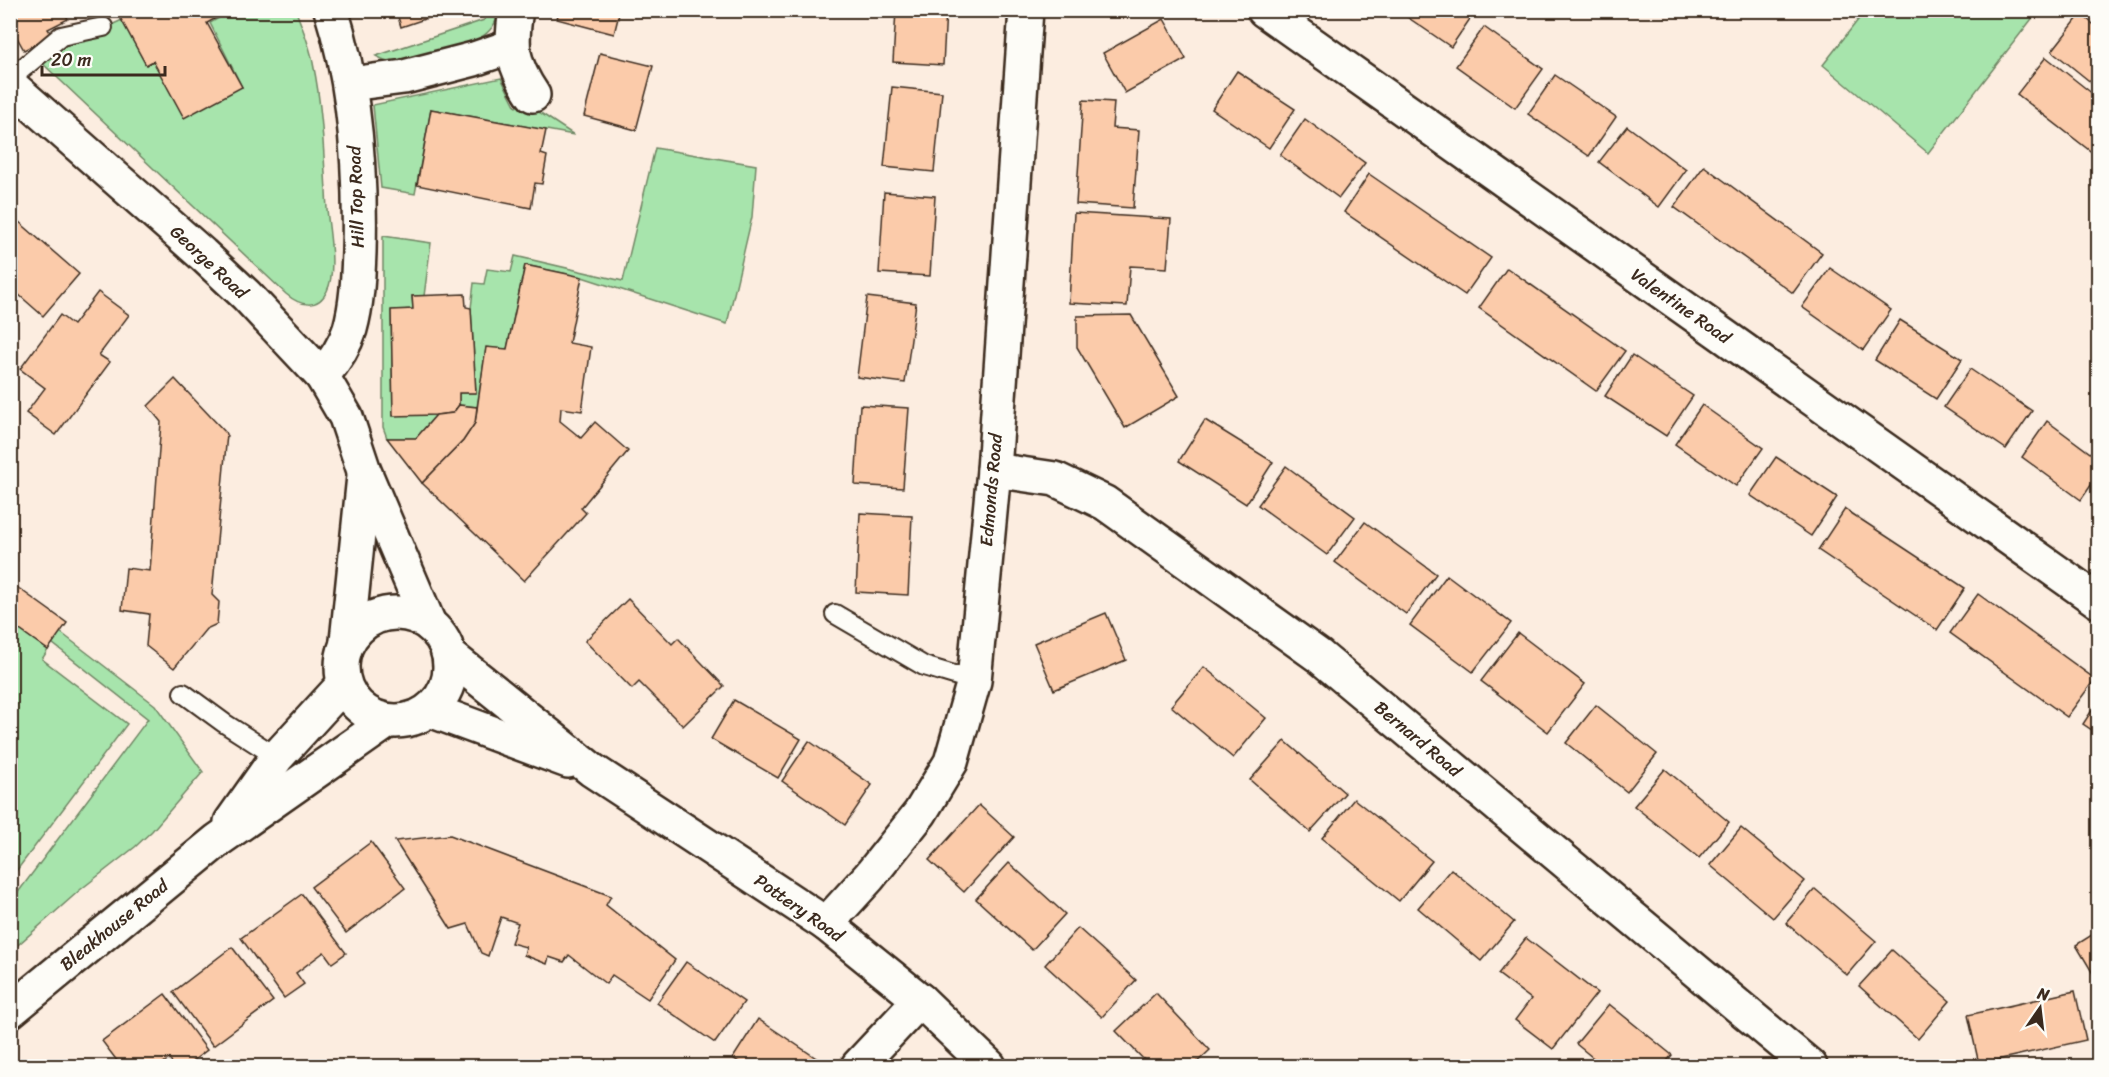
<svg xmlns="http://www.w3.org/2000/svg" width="2109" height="1077" viewBox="0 0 2109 1077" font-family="Sriracha,sans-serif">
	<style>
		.green { fill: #a7e4ac; stroke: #718765; stroke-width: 1.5 }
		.building { fill: #fbcbaa; stroke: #3b2a1e; stroke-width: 1.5 }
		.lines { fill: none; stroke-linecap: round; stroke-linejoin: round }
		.lane-casing { stroke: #3b2a1e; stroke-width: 22 }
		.street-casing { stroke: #3b2a1e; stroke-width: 38 }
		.secondary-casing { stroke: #3b2a1e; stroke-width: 38 }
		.lane { stroke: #fdfcf7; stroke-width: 18 }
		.street { stroke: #fdfcf7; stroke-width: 33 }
		.secondary { stroke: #fdfcf7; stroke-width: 33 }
		.labels { text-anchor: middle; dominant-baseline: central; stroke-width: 4.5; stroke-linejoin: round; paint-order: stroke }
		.street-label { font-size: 18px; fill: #3b2a1e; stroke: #fdfcf7 }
	</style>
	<rect width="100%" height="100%" fill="#fcede0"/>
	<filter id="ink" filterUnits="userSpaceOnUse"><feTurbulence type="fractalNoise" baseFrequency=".0167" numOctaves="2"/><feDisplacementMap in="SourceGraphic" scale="12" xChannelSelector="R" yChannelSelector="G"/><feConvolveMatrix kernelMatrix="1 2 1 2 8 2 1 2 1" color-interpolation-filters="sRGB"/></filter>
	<g filter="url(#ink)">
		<g class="green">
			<path d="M 231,11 L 296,11 C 302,28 310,45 313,63 C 323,110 324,160 327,209 C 329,231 337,270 327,291 C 318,310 300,306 286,294 L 42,63 L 56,48 L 75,42 L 122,20 L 146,65 L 153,61 L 242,87 L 210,23 Z"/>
			<path d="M 490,11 L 500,11 C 497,20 491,32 481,37 C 465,47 408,62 389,61 C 385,61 380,58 376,56 L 484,20 Z"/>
			<path d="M 1865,11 L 1865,10 L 2038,11 L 1928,153 L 1823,65 Z"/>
			<path d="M 501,78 L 516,107 L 524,102 L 574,135 L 431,109 L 415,194 L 381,188 L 373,105 Z"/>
			<path d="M 655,148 L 756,165 L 752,217 L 727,324 L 582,277 L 525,265 L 507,349 L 486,348 L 477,407 L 459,405 L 459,393 L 476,393 L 471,308 L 474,283 L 484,284 L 487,269 L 511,272 L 515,256 L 623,281 Z"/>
			<path d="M 383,236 L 431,243 L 424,296 L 412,296 L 413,309 L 391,311 L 393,415 L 436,415 L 416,438 L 387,438 L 383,427 Z"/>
			<path d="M 11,623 L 48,650 L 42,659 L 127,724 L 11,878 Z"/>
			<path d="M 60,632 L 155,705 L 203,772 L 152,831 L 135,847 L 80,890 L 11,951 L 10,903 L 148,719 L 52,643 Z"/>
		</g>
		<g class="building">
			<path d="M 21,10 L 63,10 L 68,19 L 48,29 L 52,35 L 24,50 L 10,25 L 10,16 Z"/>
			<path d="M 116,10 L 230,10 L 207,23 L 242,87 L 184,118 L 153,61 L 146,65 Z"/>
			<path d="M 396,10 L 451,10 L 401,27 Z"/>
			<path d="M 559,10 L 620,10 L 614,34 L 557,19 Z"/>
			<path d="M 896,10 L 946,10 L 943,65 L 893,62 Z"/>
			<path d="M 1397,10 L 1476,10 L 1451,47 Z"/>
			<path d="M 2081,14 L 2098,28 L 2098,88 L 2052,51 Z"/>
			<path d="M 1164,19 L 1186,59 L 1125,93 L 1103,53 Z"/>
			<path d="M 1484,27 L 1543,69 L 1515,108 L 1456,66 Z"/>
			<path d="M 600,53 L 653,66 L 636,130 L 584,116 Z"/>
			<path d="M 2046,57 L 2098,98 L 2098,157 L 2017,94 Z"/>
			<path d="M 1237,71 L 1295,109 L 1269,148 L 1212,109 Z"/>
			<path d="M 1555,75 L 1616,117 L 1589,156 L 1528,114 Z"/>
			<path d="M 892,87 L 942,92 L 934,172 L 884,167 Z"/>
			<path d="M 1083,100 L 1114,102 L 1112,128 L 1139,130 L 1133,208 L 1076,204 Z"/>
			<path d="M 431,109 L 546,130 L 541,154 L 547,156 L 542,184 L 535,183 L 531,208 L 417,185 Z"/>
			<path d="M 1305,119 L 1365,163 L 1339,198 L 1280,155 Z"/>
			<path d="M 1627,126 L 1686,170 L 1659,207 L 1599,162 Z"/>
			<path d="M 1704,166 L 1822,253 L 1793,293 L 1674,207 Z"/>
			<path d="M 1369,174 L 1491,258 L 1465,295 L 1344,212 Z"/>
			<path d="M 884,192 L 935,196 L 930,276 L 879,273 Z"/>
			<path d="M 1074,213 L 1171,219 L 1167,268 L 1130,266 L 1127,306 L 1069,303 Z"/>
			<path d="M 18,221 L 79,274 L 43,316 L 10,287 L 10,230 Z"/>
			<path d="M 525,265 L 582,277 L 569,343 L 591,347 L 582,411 L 561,408 L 560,421 L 581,438 L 595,422 L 628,451 L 581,508 L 586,513 L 524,581 L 422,483 L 463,441 L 475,423 L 486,347 L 507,349 Z"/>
			<path d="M 1507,268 L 1625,351 L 1596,391 L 1479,308 Z"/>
			<path d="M 1830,268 L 1891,310 L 1863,350 L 1802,307 Z"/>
			<path d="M 98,292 L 129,315 L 99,355 L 110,362 L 56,435 L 26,413 L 45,388 L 20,369 L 60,315 L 73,325 Z"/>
			<path d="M 465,294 L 466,307 L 471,308 L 476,393 L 459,393 L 459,405 L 453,413 L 436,415 L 393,416 L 391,310 L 413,309 L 412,296 Z"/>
			<path d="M 867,297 L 916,303 L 905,383 L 857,377 Z"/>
			<path d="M 1131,315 L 1179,396 L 1125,428 L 1077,347 L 1077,316 Z"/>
			<path d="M 1900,320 L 1962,359 L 1936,399 L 1875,360 Z"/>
			<path d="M 1632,355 L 1693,396 L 1666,436 L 1605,396 Z"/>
			<path d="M 1970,369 L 2032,411 L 2006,449 L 1944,407 Z"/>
			<path d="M 175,379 L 227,434 L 212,595 L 219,602 L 217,624 L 206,629 L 174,668 L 146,646 L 149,614 L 122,610 L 126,568 L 150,571 L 161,422 L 148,406 Z"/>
			<path d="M 459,405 L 477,407 L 475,423 L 463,441 L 422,483 L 387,438 L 416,438 L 436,415 L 453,413 Z"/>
			<path d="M 860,405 L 909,408 L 903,488 L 855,485 Z"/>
			<path d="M 1702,405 L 1763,448 L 1736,486 L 1675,444 Z"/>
			<path d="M 1205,420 L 1273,462 L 1246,504 L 1179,461 Z"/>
			<path d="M 2047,421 L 2098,459 L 2098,475 L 2081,500 L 2022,457 Z"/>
			<path d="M 1776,457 L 1837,497 L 1811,536 L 1750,495 Z"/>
			<path d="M 1286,466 L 1355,517 L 1327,555 L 1258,505 Z"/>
			<path d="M 1845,509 L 1965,588 L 1937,630 L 1818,550 Z"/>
			<path d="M 860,513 L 912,516 L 908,595 L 856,592 Z"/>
			<path d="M 1365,522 L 1436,574 L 1406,614 L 1335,562 Z"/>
			<path d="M 1447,575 L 1511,623 L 1473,672 L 1410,625 Z"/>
			<path d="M 10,582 L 67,623 L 48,650 L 10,623 Z"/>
			<path d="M 1978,594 L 2095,679 L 2067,717 L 1950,633 Z"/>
			<path d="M 628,599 L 672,644 L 678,638 L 724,686 L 683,726 L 639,682 L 632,689 L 585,641 Z"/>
			<path d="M 1106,613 L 1126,660 L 1054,690 L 1034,643 Z"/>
			<path d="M 1518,633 L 1585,684 L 1548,732 L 1481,681 Z"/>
			<path d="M 1204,667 L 1266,718 L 1233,758 L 1171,706 Z"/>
			<path d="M 734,700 L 801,739 L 778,778 L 711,739 Z"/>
			<path d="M 2098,701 L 2098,734 L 2083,724 Z"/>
			<path d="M 1596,705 L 1657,754 L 1627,792 L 1566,743 Z"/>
			<path d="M 809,741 L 872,785 L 845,825 L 782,781 Z"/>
			<path d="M 1285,741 L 1345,793 L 1310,832 L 1250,780 Z"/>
			<path d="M 1665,769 L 1729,822 L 1699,858 L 1634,806 Z"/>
			<path d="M 1354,799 L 1432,861 L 1399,901 L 1322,838 Z"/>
			<path d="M 979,805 L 1014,837 L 964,892 L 929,860 Z"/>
			<path d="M 1741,828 L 1805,881 L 1773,918 L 1710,865 Z"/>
			<path d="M 450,835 L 611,896 L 606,905 L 675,960 L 648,999 L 612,975 L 606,984 L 569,955 L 564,962 L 549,957 L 547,964 L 524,955 L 526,947 L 511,943 L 518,923 L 501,917 L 488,956 L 481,953 L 468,924 L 451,929 L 395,841 Z"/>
			<path d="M 371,842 L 405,888 L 346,933 L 311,887 Z"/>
			<path d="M 1009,863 L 1065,914 L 1032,950 L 976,899 Z"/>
			<path d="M 1451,869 L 1514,922 L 1481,961 L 1418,908 Z"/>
			<path d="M 1815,889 L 1876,941 L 1847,975 L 1786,923 Z"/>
			<path d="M 302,894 L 346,953 L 332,963 L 324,952 L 296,973 L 304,984 L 284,998 L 241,938 Z"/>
			<path d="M 1078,928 L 1136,980 L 1102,1017 L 1045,965 Z"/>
			<path d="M 2098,931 L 2098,982 L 2076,945 Z"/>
			<path d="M 1526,938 L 1597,993 L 1553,1049 L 1515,1020 L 1531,999 L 1498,974 Z"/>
			<path d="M 232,947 L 273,1001 L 213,1046 L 173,992 Z"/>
			<path d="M 1892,950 L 1950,1001 L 1918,1039 L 1859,986 Z"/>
			<path d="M 686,962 L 744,1002 L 715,1043 L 657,1003 Z"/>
			<path d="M 2075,991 L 2086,1040 L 1979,1064 L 1968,1015 Z"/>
			<path d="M 1156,993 L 1210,1050 L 1193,1066 L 1150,1066 L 1116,1031 Z"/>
			<path d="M 165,994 L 207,1050 L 186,1066 L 174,1066 L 169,1059 L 159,1066 L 121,1066 L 102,1041 Z"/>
			<path d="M 1609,1004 L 1672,1055 L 1663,1066 L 1603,1066 L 1576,1044 Z"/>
			<path d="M 758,1019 L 819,1060 L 815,1066 L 745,1066 L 733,1058 Z"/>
		</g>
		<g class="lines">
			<defs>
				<g id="lane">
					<path d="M 10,79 L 61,36 L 103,27"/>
					<path d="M 835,614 L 924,666 L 974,681"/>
					<path d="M 183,693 L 224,723 L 277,757"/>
				</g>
				<g id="street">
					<path d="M 516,10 C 510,47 512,64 533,95"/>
					<path d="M 1264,10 L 2098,601"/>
					<path d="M 350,84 L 404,77 L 474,59 L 512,46"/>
					<path d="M 322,376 C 334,362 344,348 350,329 C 357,304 358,279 359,252 C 361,174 355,85 331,10"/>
					<path d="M 994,470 L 1055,479 L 1105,503 L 1319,656 L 1810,1066"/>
					<path d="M 826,924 L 869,877 L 920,813 L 951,762 L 974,681 L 994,470 L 1026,10"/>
					<path d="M 858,1066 L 920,1000"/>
				</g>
				<g id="secondary">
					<path d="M 10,85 L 202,254 L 246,295 L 322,376 L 346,417 L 364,471 L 429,624"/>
					<circle cx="396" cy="667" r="54"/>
					<path d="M 347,641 L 364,476"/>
					<path d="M 449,655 L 592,770 L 826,924 L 920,1000 L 989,1066"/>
					<path d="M 430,710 L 568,761"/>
					<path d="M 231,822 L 277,757 L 344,684"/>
					<path d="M 10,1011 L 218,840 L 388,721"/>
				</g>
			</defs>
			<use href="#lane" class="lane-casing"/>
			<use href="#street" class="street-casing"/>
			<use href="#secondary" class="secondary-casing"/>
			<use href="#lane" class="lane"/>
			<use href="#street" class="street"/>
			<use href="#secondary" class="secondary"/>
		</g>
	</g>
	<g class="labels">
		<g class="street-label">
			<text transform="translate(356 197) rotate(-92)">Hill Top Road</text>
			<text transform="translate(209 262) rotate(43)">George Road</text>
			<text transform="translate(1681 306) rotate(35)">Valentine Road</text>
			<text transform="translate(991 490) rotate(-85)">Edmonds Road</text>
			<text transform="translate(1418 739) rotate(40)">Bernard Road</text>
			<text transform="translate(799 908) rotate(35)">Pottery Road</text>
			<text transform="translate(114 925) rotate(-39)">Bleakhouse Road</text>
		</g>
	</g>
	<rect width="2109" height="1077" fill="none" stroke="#fdfcf7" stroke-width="36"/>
	<rect x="18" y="18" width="2073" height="1041" fill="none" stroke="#3b2a1e" stroke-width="2" filter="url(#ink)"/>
	<g transform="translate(2040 1008) rotate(14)" stroke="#fdfcf7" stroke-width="4.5" paint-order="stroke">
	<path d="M0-4.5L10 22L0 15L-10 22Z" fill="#3b2a1e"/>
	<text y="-9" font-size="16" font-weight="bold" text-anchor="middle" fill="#3b2a1e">N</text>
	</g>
	<path d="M42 66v9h123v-9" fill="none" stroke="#3b2a1e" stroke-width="3"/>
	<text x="51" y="66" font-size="18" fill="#3b2a1e" stroke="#fdfcf7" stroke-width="4.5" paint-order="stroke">20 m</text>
</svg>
